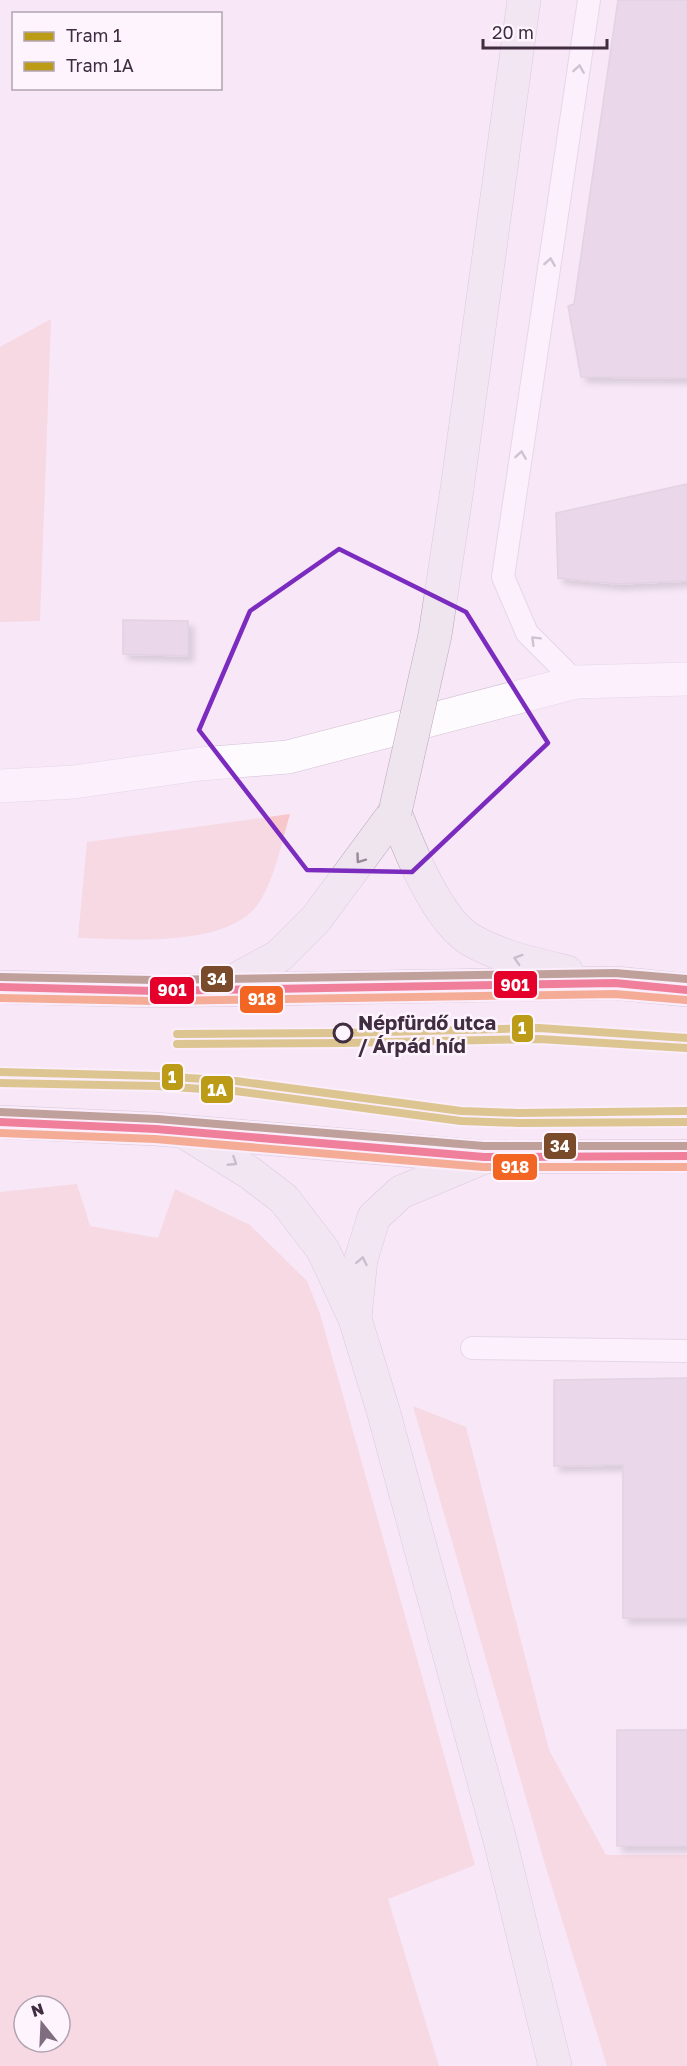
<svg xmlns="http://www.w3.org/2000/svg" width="687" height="2066" viewBox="0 0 687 2066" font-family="'Golos Text',sans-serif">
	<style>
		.green { fill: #f7c7c9; fill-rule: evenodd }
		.building { fill: #d9c5d9; stroke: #c8b8c8; stroke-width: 1.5; filter: url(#shadow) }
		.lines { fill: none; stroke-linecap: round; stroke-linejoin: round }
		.lane-casing { stroke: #d2c2d2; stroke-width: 24 }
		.street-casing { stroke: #d2c2d2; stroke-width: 34 }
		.primary-casing { stroke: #baa5ba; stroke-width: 34 }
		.lane { stroke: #fefbfe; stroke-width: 22 }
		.street { stroke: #fefbfe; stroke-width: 33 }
		.primary { stroke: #eee5ee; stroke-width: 33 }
		.primary-bridge-casing { stroke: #baa5ba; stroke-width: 34; stroke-linecap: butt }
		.primary-bridge { stroke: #eee5ee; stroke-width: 33 }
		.bus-1-casing { stroke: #fef4fe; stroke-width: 12 }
		.bus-2-casing { stroke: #fef4fe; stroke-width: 12 }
		.bus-3-casing { stroke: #fef4fe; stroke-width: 12 }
		.bus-1 { stroke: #e4002b; stroke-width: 8 }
		.bus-2 { stroke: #f26522; stroke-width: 8 }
		.bus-3 { stroke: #7a4b2a; stroke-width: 8 }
		.tram-1-casing { stroke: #fef4fe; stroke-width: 12 }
		.tram-2-casing { stroke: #fef4fe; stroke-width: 12 }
		.tram-1 { stroke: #bc9c16; stroke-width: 8 }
		.tram-2 { stroke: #bc9c16; stroke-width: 8 }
		.oneway { stroke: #9f949f }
		.oneway2 { stroke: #978997 }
		.marked { fill: none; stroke: #7b2cbf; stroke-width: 4.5; stroke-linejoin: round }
		.stop-dot { fill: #fef4fe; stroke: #402d40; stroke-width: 3 }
		.labels { text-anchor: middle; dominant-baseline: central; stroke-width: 5; stroke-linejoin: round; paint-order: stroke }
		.stop-label { font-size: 20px; font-weight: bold; fill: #402d40; stroke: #fef4fe; text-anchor: start }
		.line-badge { stroke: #fef4fe; stroke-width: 2 }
		.badge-label { font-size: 16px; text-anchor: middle; font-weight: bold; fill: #fff }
	</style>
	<defs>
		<filter id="shadow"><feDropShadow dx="5.5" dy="5.5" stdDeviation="3" flood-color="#0004"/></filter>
	</defs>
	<rect width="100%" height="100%" fill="#f7e7f7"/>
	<g class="green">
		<path d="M 51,319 L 40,621 L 0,622 L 0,347 Z"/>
		<path d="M 290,814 C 282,841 275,877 260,901 C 231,949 126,939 78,938 L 87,842 Z"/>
		<path d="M 77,1184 L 90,1226 L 158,1238 L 175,1189 L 250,1225 L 307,1281 L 320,1314 L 475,1865 L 388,1899 L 439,2066 L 0,2066 L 0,1192 ZM 24,2006 L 60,2006 L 60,2042 L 24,2042 Z"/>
		<path d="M 413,1406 L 466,1427 L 549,1750 L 606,1855 L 687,1855 L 687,2066 L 607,2066 L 547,1871 Z"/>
	</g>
	<g class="building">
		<path d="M 618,0 L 687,0 L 687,378 L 581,377 L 568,306 L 574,304 Z"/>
		<path d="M 687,484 L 687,581 L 617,584 L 558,578 L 556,513 Z"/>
		<path d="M 123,620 L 188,621 L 188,656 L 123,654 Z"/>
		<path d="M 687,1378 L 687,1618 L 623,1618 L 623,1465 L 554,1466 L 554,1380 Z"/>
		<rect x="617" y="1730" width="70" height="116"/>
	</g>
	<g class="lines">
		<defs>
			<g id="lane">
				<path d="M 576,682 L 527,633 L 503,577 L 589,0"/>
				<path d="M 472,1348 L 687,1351"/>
			</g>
			<path id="street" d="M 0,786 L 74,782 L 200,764 L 288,757 L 576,682 L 687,679"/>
			<g id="primary">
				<path d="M 457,489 L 524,0"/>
				<path d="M 395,812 C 409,849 437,920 471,940 C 501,957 534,964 567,972"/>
				<path d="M 0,987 L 155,991 L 615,983 L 687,990"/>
				<path d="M 222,987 L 279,956 L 316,919 L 395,812"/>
				<path d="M 0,1122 L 156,1129 L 484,1157 L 687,1156"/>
				<path d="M 183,1131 L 250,1173 L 284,1199 L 323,1250 L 355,1319 L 383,1410 L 501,1844 L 555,2066"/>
				<path d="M 355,1317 L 361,1259 L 374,1217 L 401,1192 L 480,1159"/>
			</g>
		</defs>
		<use href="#lane" class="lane-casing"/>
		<use href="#street" class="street-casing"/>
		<use href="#primary" class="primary-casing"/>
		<use href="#lane" class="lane"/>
		<use href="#street" class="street"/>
		<use href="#primary" class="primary"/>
		<defs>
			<path id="primary-bridge" d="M 395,812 L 435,635 L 457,489"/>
		</defs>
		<use href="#primary-bridge" class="primary-bridge-casing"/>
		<use href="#primary-bridge" class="primary-bridge"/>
		<defs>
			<g id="bus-1">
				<path d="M 0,987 L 155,991 L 615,983 L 687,990"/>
				<path d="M 0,1122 L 156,1129 L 484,1157 L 687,1156"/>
			</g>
			<g id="bus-2">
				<path d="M 0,998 L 155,1001 L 615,994 L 686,1000"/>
				<path d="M 0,1133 L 155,1139 L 483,1167 L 687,1167"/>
			</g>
			<g id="bus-3">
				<path d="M 0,977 L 155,980 L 615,973 L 687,979"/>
				<path d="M 0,1112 L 157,1119 L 484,1146 L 687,1146"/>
			</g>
		</defs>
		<use href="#bus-1" class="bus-1-casing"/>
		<use href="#bus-2" class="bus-2-casing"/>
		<use href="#bus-3" class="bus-3-casing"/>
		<use href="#bus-1" class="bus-1"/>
		<use href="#bus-2" class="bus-2"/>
		<use href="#bus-3" class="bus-3"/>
		<defs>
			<g id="tram-1">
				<path d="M 177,1034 L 343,1033 L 539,1028 L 687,1038"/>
				<path d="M 0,1072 L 156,1076 L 236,1081 L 461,1111 L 519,1113 L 687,1111"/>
			</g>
			<g id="tram-2">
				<path d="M 177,1044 L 343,1043 L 539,1039 L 686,1048"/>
				<path d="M 0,1083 L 156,1086 L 235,1091 L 461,1121 L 519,1123 L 687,1122"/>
			</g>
		</defs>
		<use href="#tram-1" class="tram-1-casing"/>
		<use href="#tram-2" class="tram-2-casing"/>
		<use href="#tram-1" class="tram-1"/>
		<use href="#tram-2" class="tram-2"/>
	</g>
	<defs><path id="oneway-chevron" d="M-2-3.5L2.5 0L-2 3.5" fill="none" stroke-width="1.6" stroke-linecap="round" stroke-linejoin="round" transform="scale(1.5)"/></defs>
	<g class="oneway">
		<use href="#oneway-chevron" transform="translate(579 69) rotate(-81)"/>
		<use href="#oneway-chevron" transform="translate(550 262) rotate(-81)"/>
		<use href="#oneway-chevron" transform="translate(521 455) rotate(-81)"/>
		<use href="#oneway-chevron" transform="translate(535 640) rotate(-135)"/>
	</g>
	<g class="oneway2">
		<use href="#oneway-chevron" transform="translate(360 859) rotate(126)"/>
		<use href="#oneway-chevron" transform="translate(518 959) rotate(-162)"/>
		<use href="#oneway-chevron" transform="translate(233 1162) rotate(33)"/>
		<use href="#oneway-chevron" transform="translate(362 1261) rotate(-79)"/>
	</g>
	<path d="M0 0H687V2066H0ZM 339,549 L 466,612 L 548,743 L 412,872 L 307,870 L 199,730 L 250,611 Z" fill="#f7e7f7" fill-opacity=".55" fill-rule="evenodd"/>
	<path class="marked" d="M 339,549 L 466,612 L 548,743 L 412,872 L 307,870 L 199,730 L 250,611 Z"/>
	<circle class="stop-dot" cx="343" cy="1033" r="9"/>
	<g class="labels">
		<g class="stop-label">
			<text x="358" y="1022">Népfürdő utca<tspan x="358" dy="23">/ Árpád híd</tspan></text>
		</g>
	</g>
	<g class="line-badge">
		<rect x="200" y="965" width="34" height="28" rx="6" fill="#7a4b2a"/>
		<rect x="493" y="970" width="45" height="29" rx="6" fill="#e4002b"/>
		<rect x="149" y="976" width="46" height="29" rx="6" fill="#e4002b"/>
		<rect x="239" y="985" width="45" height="29" rx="6" fill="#f26522"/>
		<rect x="511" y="1014" width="23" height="29" rx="6" fill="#bc9c16"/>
		<rect x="161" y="1063" width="23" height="28" rx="6" fill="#bc9c16"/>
		<rect x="200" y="1075" width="34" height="29" rx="6" fill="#bc9c16"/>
		<rect x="543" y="1132" width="34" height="28" rx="6" fill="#7a4b2a"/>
		<rect x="492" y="1153" width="46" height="28" rx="6" fill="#f26522"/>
	</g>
	<g class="badge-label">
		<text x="217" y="985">34</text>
		<text x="515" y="991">901</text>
		<text x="172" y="996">901</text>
		<text x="262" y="1005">918</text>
		<text x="522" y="1034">1</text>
		<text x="172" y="1083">1</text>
		<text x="217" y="1096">1A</text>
		<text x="560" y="1152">34</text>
		<text x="515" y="1173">918</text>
	</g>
	<rect x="12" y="12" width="210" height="78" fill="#fef4fe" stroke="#b2a4b2" stroke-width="1.5"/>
	<rect x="24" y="32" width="30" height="9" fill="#bc9c16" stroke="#b2a4b2" stroke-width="1.5"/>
	<text x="66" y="42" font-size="18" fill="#402d40">Tram 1</text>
	<rect x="24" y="62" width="30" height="9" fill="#bc9c16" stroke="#b2a4b2" stroke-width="1.5"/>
	<text x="66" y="72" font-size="18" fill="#402d40">Tram 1A</text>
	<g transform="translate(42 2024) rotate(342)"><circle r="28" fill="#fef4fe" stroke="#b2a4b2" stroke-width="1.5"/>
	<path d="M0-4.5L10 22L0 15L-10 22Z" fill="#806e80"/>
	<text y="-9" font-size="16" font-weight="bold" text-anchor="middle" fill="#402d40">N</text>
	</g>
	<path d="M483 39v9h124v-9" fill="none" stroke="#402d40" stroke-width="3"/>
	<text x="492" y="39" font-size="18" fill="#402d40" stroke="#fef4fe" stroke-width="4.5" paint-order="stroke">20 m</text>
</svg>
